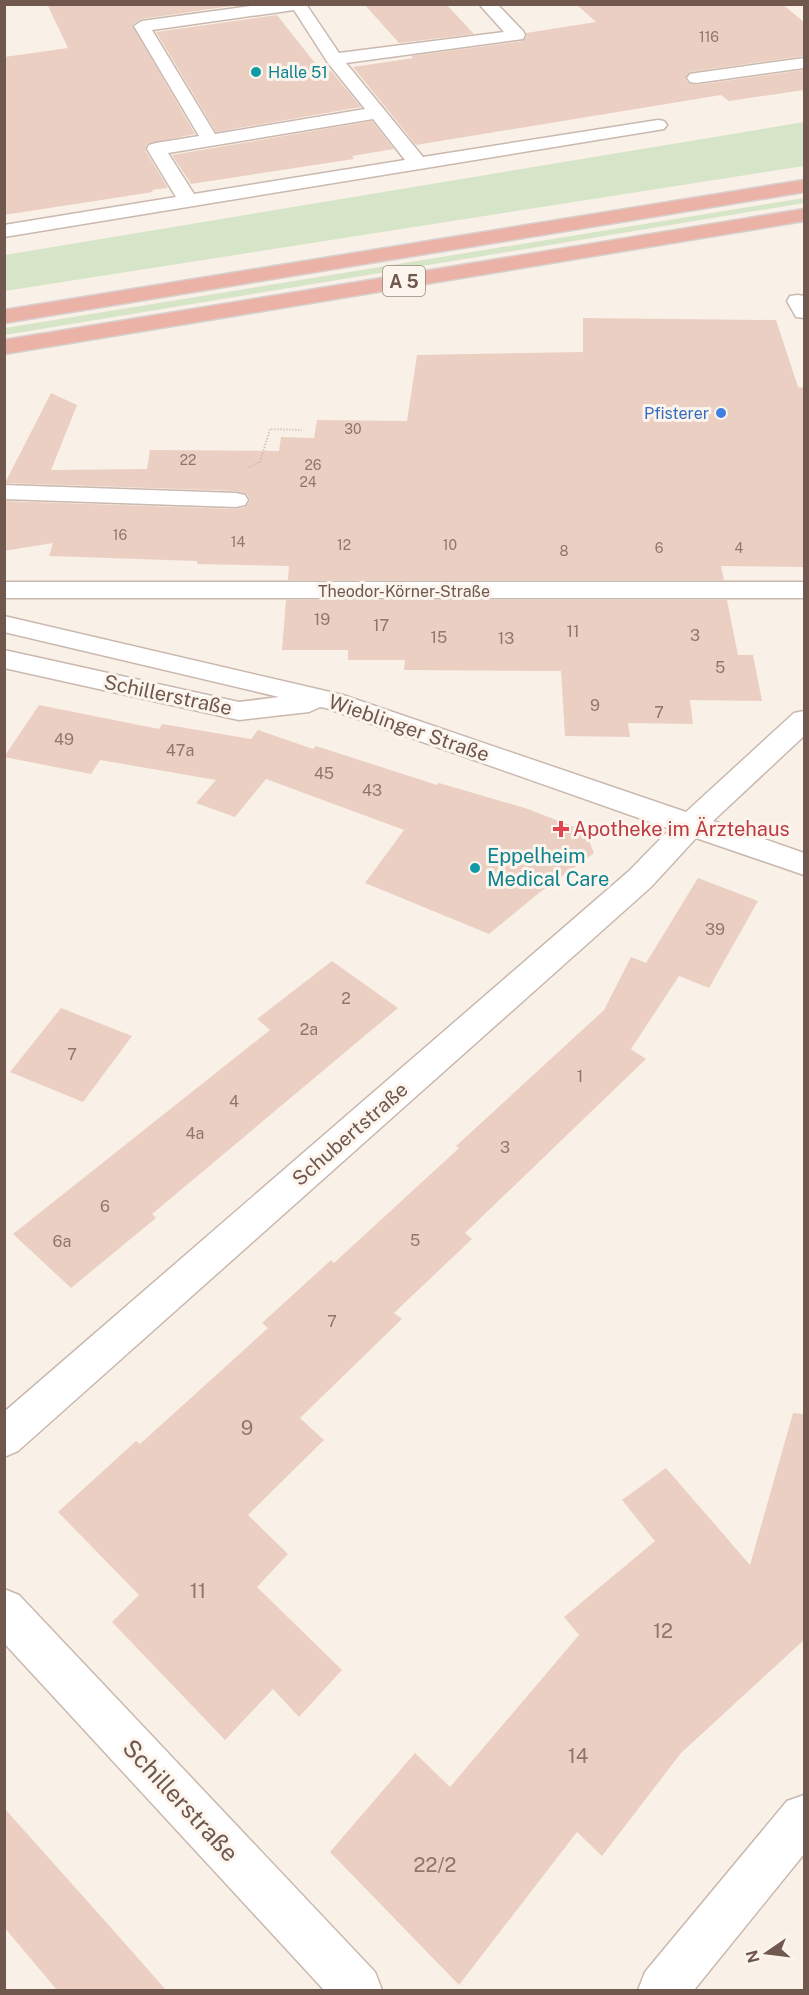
<svg xmlns="http://www.w3.org/2000/svg" width="809" height="1995" viewBox="0 0 809 1995" font-family="'Public Sans',sans-serif">
	<style>
		.green { fill: #d6e5c8 }
		.building { fill: #ebcfc3 }
		.lines { fill: none; stroke-linecap: round; stroke-linejoin: round }
		.minor-casing { stroke: #cab8af; stroke-width: 3 }
		.highway-casing { stroke: #d7d0ce; stroke-width: 3 }
		.path { stroke: #d0b3a6; stroke-width: 2; stroke-dasharray: 1 2; stroke-linecap: butt }
		.minor { fill: #fff; fill-rule: evenodd }
		.highway { fill: #ebb3a7; fill-rule: evenodd }
		.culture-dot { fill: #0f9aa8; stroke: #fcf5ed; stroke-width: 2 }
		.shop-dot { fill: #3f7fe0; stroke: #fcf5ed; stroke-width: 2 }
		.health-dot { fill: #e0444e; stroke: #fcf5ed; stroke-width: 2 }
		.labels { text-anchor: middle; dominant-baseline: central; stroke-width: 6; stroke-linejoin: round; paint-order: stroke }
		.far-number-label { font-size: 14px; fill: #8f766c }
		.far-culture-label { font-size: 16px; fill: #0d838f; stroke: #fcf5ed; text-anchor: start }
		.far-shop-label { font-size: 16px; fill: #366cbe; stroke: #fcf5ed; text-anchor: end }
		.far-street-label { font-size: 16px; fill: #70584f; stroke: #fcf5ed }
		.number-label { font-size: 16px; fill: #8f766c }
		.shield { fill: #fcf5ed; stroke: #9a877e; stroke-width: 1.5 }
		.shield-label { font-size: 18px; font-weight: bold; fill: #70584f }
		.street-label { font-size: 20px; fill: #70584f; stroke: #fcf5ed }
		.health-label { font-size: 20px; fill: #be3a42; stroke: #fcf5ed; text-anchor: start }
		.culture-label { font-size: 20px; fill: #0d838f; stroke: #fcf5ed; text-anchor: start }
		.near-number-label { font-size: 20px; fill: #8f766c }
		.near-street-label { font-size: 24px; fill: #70584f; stroke: #fcf5ed }
	</style>
	<rect width="100%" height="100%" fill="#f9f1e7"/>
	<g class="green">
		<path d="M 804,122 L 804,166 L 5,291 L 5,255 Z"/>
		<path d="M 804,198 L 804,203 L 5,335 L 5,328 Z"/>
	</g>
	<g class="building">
		<path d="M 47,4 L 245,4 L 142,19 L 132,25 L 195,134 L 147,144 L 145,150 L 168,188 L 152,190 L 153,192 L 4,215 L 4,57 L 68,48 Z"/>
		<path d="M 364,4 L 446,4 L 474,34 L 399,43 Z"/>
		<path d="M 576,4 L 782,4 L 804,22 L 804,56 L 690,72 L 685,78 L 688,83 L 696,85 L 804,70 L 804,90 L 729,101 L 721,95 L 416,145 L 353,67 L 413,58 L 411,56 L 523,41 L 527,36 L 526,33 L 596,22 Z"/>
		<path d="M 277,15 L 322,72 L 331,71 L 361,107 L 216,132 L 156,32 Z"/>
		<path d="M 372,121 L 394,149 L 352,156 L 354,159 L 191,184 L 172,155 Z"/>
		<path d="M 583,318 L 776,320 L 798,387 L 804,388 L 804,567 L 721,566 L 724,580 L 288,580 L 289,566 L 197,564 L 197,561 L 49,556 L 53,543 L 4,551 L 4,501 L 236,509 L 245,507 L 250,501 L 247,494 L 236,491 L 5,483 L 51,393 L 77,405 L 51,470 L 147,469 L 150,450 L 279,451 L 281,437 L 314,438 L 317,420 L 407,421 L 417,355 L 583,352 Z"/>
		<path d="M 286,600 L 727,600 L 738,655 L 753,655 L 762,701 L 690,700 L 693,724 L 628,723 L 630,737 L 565,736 L 561,671 L 404,670 L 405,660 L 348,660 L 348,650 L 282,650 Z"/>
		<path d="M 39,705 L 159,729 L 162,724 L 251,739 L 258,730 L 313,749 L 316,746 L 437,785 L 439,783 L 525,808 L 585,831 L 594,853 L 539,893 L 489,934 L 365,883 L 404,830 L 266,779 L 235,817 L 196,803 L 216,780 L 100,760 L 91,774 L 4,757 Z"/>
		<path d="M 698,878 L 758,901 L 709,988 L 679,976 L 631,1049 L 646,1059 L 465,1233 L 472,1239 L 394,1313 L 402,1319 L 300,1418 L 324,1440 L 248,1515 L 288,1554 L 257,1587 L 342,1670 L 299,1717 L 273,1689 L 225,1740 L 112,1622 L 139,1595 L 58,1512 L 136,1441 L 140,1444 L 268,1328 L 262,1323 L 331,1260 L 334,1263 L 459,1148 L 456,1146 L 604,1010 L 631,957 L 646,963 Z"/>
		<path d="M 332,961 L 398,1008 L 152,1214 L 156,1218 L 71,1288 L 13,1234 L 270,1030 L 257,1019 Z"/>
		<path d="M 61,1008 L 132,1036 L 83,1102 L 10,1072 Z"/>
		<path d="M 793,1413 L 804,1414 L 804,1640 L 681,1753 L 602,1856 L 577,1832 L 459,1985 L 330,1852 L 415,1753 L 450,1787 L 579,1635 L 564,1617 L 655,1541 L 622,1500 L 666,1468 L 750,1565 Z"/>
		<path d="M 4,1808 L 106,1922 L 166,1990 L 57,1990 L 4,1927 Z"/>
	</g>
	<g class="lines">
		<defs>
			<g id="minor">
				<path d="M 265,4 L 306,4 L 339,53 L 504,32 L 479,4 L 497,4 L 523,31 L 525,35 L 523,39 L 346,63 L 423,157 L 658,120 L 664,121 L 667,125 L 664,129 L 658,130 L 4,237 L 4,225 L 176,197 L 147,149 L 149,145 L 156,143 L 199,136 L 134,26 L 142,21 ZM 294,10 L 328,63 L 365,109 L 215,134 L 152,30 ZM 373,119 L 405,160 L 194,194 L 168,153 Z"/>
				<path d="M 804,58 L 804,68 L 696,83 L 690,82 L 687,78 L 690,74 L 696,73 Z"/>
				<path d="M 798,295 L 804,296 L 804,318 L 796,317 L 787,301 L 790,296 Z"/>
				<path d="M 4,485 L 236,493 L 245,495 L 248,500 L 245,505 L 236,507 L 4,499 Z"/>
				<rect x="4" y="582" width="800" height="16"/>
				<path d="M 4,616 L 343,695 L 686,812 L 794,713 L 804,711 L 804,736 L 713,821 L 804,853 L 804,875 L 696,838 L 651,887 L 18,1451 L 4,1457 L 4,1412 L 629,871 L 670,829 L 326,708 L 320,707 L 309,712 L 239,720 L 4,668 L 4,650 L 239,702 L 279,697 L 4,632 Z"/>
				<path d="M 4,1589 L 19,1595 L 375,1972 L 382,1990 L 324,1990 L 4,1643 Z"/>
				<path d="M 804,1795 L 804,1854 L 694,1990 L 638,1990 L 645,1972 L 787,1801 Z"/>
			</g>
			<g id="highway">
				<path d="M 804,180 L 804,192 L 4,323 L 4,310 Z"/>
				<path d="M 804,209 L 804,221 L 4,354 L 4,340 Z"/>
			</g>
		</defs>
		<use href="#minor" class="minor-casing"/>
		<use href="#highway" class="highway-casing"/>
		<path class="path" d="M 249,467 L 260,462 L 270,429 L 302,430"/>
		<use href="#minor" class="minor"/>
		<use href="#highway" class="highway"/>
	</g>
	<g class="culture-dot">
		<circle cx="256" cy="72" r="6"/>
		<circle cx="475" cy="868" r="6"/>
	</g>
	<circle class="shop-dot" cx="721" cy="413" r="6"/>
	<path class="health-dot" d="M558 820h6v6h6v6h-6v6h-6v-6h-6v-6h6z"/>
	<g class="labels">
		<g class="far-number-label">
			<text x="709" y="37">116</text>
			<text x="353" y="429">30</text>
			<text x="188" y="460">22</text>
			<text x="313" y="465">26</text>
			<text x="308" y="482">24</text>
			<text x="120" y="535">16</text>
			<text x="238" y="542">14</text>
			<text x="344" y="545">12</text>
			<text x="450" y="545">10</text>
			<text x="659" y="548">6</text>
			<text x="739" y="548">4</text>
			<text x="564" y="551">8</text>
		</g>
		<g class="far-culture-label">
			<text x="268" y="72">Halle 51</text>
		</g>
		<g class="far-shop-label">
			<text x="709" y="413">Pfisterer</text>
		</g>
		<g class="far-street-label">
			<text x="404" y="591">Theodor-Körner-Straße</text>
		</g>
		<g class="number-label">
			<text x="322" y="619">19</text>
			<text x="381" y="625">17</text>
			<text x="573" y="631">11</text>
			<text x="695" y="635">3</text>
			<text x="439" y="637">15</text>
			<text x="506" y="638">13</text>
			<text x="720" y="667">5</text>
			<text x="595" y="705">9</text>
			<text x="659" y="712">7</text>
			<text x="64" y="739">49</text>
			<text x="180" y="750">47a</text>
			<text x="324" y="773">45</text>
			<text x="372" y="790">43</text>
			<text x="715" y="929">39</text>
			<text x="346" y="998">2</text>
			<text x="309" y="1029">2a</text>
			<text x="72" y="1054">7</text>
			<text x="580" y="1076">1</text>
			<text x="234" y="1101">4</text>
			<text x="195" y="1133">4a</text>
			<text x="505" y="1147">3</text>
			<text x="105" y="1206">6</text>
			<text x="415" y="1240">5</text>
			<text x="62" y="1241">6a</text>
			<text x="332" y="1321">7</text>
		</g>
		<rect class="shield" x="383" y="266" width="42" height="30" rx="4.5"/>
		<g class="shield-label">
			<text x="404" y="281">A 5</text>
		</g>
		<g class="street-label">
			<text transform="translate(168 695) rotate(12)">Schillerstraße</text>
			<text transform="translate(409 728) rotate(19)">Wieblinger Straße</text>
			<text transform="translate(350 1134) rotate(-41)">Schubertstraße</text>
		</g>
		<g class="health-label">
			<text x="573" y="829">Apotheke im Ärztehaus</text>
		</g>
		<g class="culture-label">
			<text x="487" y="856">Eppelheim<tspan x="487" dy="23">Medical Care</tspan></text>
		</g>
		<g class="near-number-label">
			<text x="247" y="1428">9</text>
			<text x="198" y="1591">11</text>
			<text x="663" y="1631">12</text>
			<text x="578" y="1756">14</text>
			<text x="435" y="1865">22/2</text>
		</g>
		<g class="near-street-label">
			<text transform="translate(181 1800) rotate(47)">Schillerstraße</text>
		</g>
	</g>
	<rect width="809" height="1995" fill="none" stroke="#70584f" stroke-width="12"/>
	<g transform="translate(767 1953) rotate(256)" stroke="#fcf5ed" stroke-width="4.5" paint-order="stroke">
	<path d="M0-4.5L10 22L0 15L-10 22Z" fill="#70584f"/>
	<text y="-9" font-size="16" font-weight="bold" text-anchor="middle" fill="#70584f">N</text>
	</g>
</svg>
